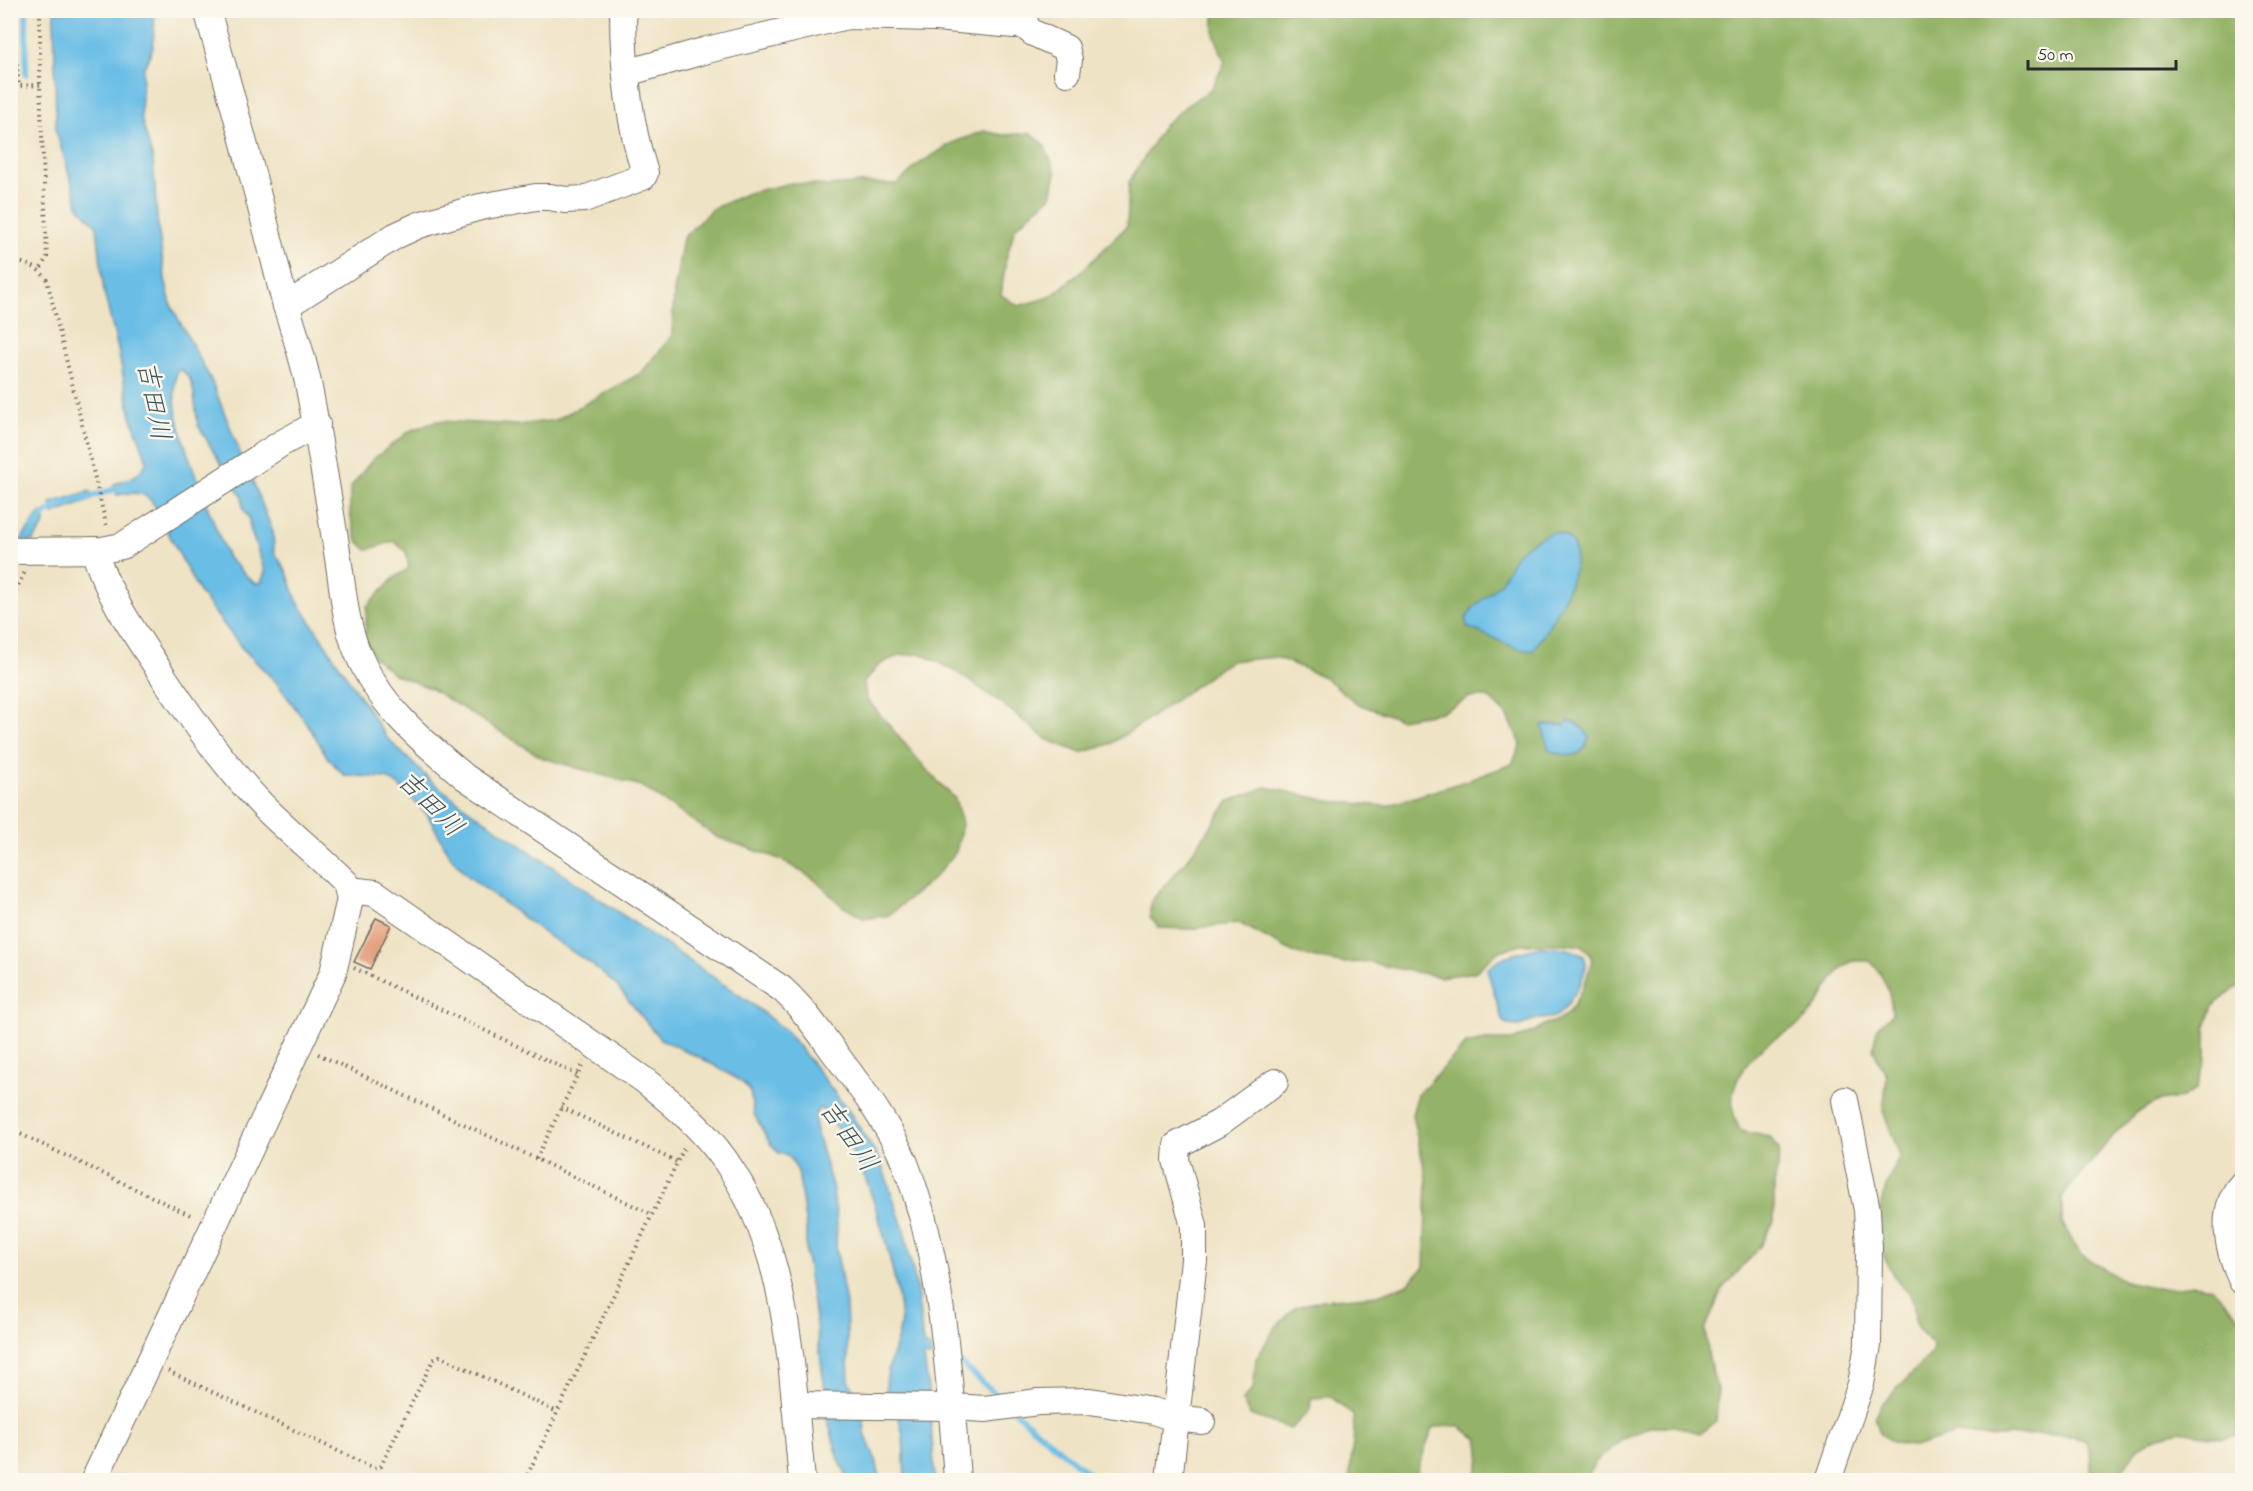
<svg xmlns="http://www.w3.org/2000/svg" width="2253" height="1491" viewBox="0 0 2253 1491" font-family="'Indie Flower','Klee One',sans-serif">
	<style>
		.forest { fill: #94b367; stroke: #606f49; stroke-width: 1.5 }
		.water { fill: #6abee6; stroke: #4a7488; stroke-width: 1.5 }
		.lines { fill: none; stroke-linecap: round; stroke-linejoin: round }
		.stream { stroke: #6abee6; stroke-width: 6 }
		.building { fill: #e49d7c }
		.minor-casing { stroke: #706b61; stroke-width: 28 }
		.path { stroke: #706b61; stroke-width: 4; stroke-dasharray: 1.5 4.5; stroke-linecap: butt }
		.minor { stroke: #fff; stroke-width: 26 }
		.labels { text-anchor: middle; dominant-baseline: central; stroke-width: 5; stroke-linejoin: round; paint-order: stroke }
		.water-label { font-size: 27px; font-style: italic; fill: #3e5763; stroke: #fbf7ec }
	</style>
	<rect width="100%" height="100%" fill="#fbf7ec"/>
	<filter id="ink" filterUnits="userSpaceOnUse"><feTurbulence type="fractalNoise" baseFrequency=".0167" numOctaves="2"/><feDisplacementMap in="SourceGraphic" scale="12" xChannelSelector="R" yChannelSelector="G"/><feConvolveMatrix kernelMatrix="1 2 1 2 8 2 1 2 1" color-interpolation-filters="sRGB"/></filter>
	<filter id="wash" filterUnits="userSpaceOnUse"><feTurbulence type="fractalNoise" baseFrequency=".008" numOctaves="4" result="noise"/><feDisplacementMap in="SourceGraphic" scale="24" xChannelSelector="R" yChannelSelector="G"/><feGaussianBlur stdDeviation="1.35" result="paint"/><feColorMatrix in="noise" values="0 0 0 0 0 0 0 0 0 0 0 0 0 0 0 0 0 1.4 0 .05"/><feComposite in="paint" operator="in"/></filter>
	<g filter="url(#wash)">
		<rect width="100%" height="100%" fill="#efe3c5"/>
		<path class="forest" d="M 1214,11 L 2242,11 L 2242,419 L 2233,429 L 2237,445 L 2242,454 L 2242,986 L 2236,988 L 2213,1006 L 2206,1027 L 2206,1059 L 2196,1089 L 2182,1098 L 2159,1101 L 2136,1113 L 2112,1137 L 2062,1197 L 2062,1222 L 2080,1254 L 2124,1281 L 2163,1289 L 2194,1285 L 2212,1288 L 2242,1320 L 2242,1434 L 2222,1438 L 2180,1431 L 2156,1437 L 2139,1447 L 2115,1480 L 2090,1480 L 2091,1458 L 2085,1441 L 2073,1436 L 2039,1434 L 1999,1437 L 1955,1434 L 1914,1447 L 1892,1442 L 1880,1433 L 1875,1418 L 1881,1405 L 1932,1353 L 1933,1344 C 1928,1339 1919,1333 1917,1327 C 1913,1317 1916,1304 1910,1295 C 1907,1290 1902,1287 1898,1282 C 1867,1239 1877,1199 1900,1156 L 1883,1111 L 1887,1076 L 1873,1050 L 1877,1028 L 1892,1014 C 1891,993 1885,976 1870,961 C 1864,961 1856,960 1851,962 C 1830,972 1822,1007 1802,1022 C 1794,1029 1783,1033 1774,1039 C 1743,1059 1719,1096 1741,1131 L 1770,1137 L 1779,1149 L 1778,1167 L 1774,1183 L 1774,1221 L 1760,1246 L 1722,1290 L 1705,1329 L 1709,1359 L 1718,1393 L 1716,1422 L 1700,1433 L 1675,1426 L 1651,1426 L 1623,1439 L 1594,1463 L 1587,1480 L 1471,1480 C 1481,1468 1482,1454 1478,1439 L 1458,1426 L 1433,1427 L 1414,1480 L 1349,1480 L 1354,1433 L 1353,1415 L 1331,1397 L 1311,1398 L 1310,1410 L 1291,1429 L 1250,1415 L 1242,1401 L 1253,1389 L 1256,1359 L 1275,1328 L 1296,1307 L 1323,1300 L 1378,1295 L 1408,1284 L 1424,1267 L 1427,1179 L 1412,1115 L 1418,1094 L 1466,1044 L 1486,1040 L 1512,1040 L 1535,1031 L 1545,1024 L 1558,1021 L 1565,1016 L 1574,1005 L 1586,980 L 1592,961 L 1589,952 L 1582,946 L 1567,944 L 1520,944 L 1498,952 L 1475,972 L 1440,977 L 1366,962 L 1341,963 L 1297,954 L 1239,923 L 1189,929 L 1159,928 L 1150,917 L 1151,901 L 1187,860 L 1229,801 L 1266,787 L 1330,801 L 1386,806 L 1466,781 L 1512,764 L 1521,744 L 1508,717 L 1488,697 L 1470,697 L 1442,712 L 1400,719 L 1358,704 L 1324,677 L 1276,657 L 1230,661 L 1153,716 L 1110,744 L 1081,753 L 1046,739 L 1004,705 L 955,671 L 923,654 L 900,655 L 880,664 L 864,682 L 866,698 L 926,769 L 955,799 L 962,824 L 956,852 L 934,878 L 889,915 L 865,919 L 842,906 L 814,879 L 780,859 L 717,837 L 641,786 L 543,758 L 430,688 L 394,674 L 374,657 L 365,639 L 367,606 L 394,578 L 409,568 L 406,552 L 394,541 L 367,550 L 357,540 L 350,515 L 350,488 L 372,460 L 410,431 L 437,421 L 518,425 L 556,420 L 641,373 L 672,336 L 674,291 L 683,238 L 712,209 L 748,193 L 792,183 L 829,186 L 861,183 L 897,184 L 920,163 L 952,143 L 984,131 L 1002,135 L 1031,133 L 1044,145 L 1056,173 L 1051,196 L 1015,228 L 1006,259 L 1001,295 L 1018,306 L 1050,297 L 1084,269 L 1127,226 L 1129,182 L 1164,125 L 1186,106 L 1211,89 L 1225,62 L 1214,34 Z"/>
		<g class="water">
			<path d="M 54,11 L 155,11 L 153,47 L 143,70 L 141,118 L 153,160 L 157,218 L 165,279 L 171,305 L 212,382 L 245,465 L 228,476 L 198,425 L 193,388 L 190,379 L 182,370 L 178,370 C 165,400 191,463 202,492 L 161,518 C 150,493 143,490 117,495 L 114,484 C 129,479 140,477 147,461 L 131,416 L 118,349 L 104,292 L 97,226 L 79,207 L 56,131 Z"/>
			<path d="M 247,467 L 273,532 L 274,552 L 287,572 L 297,601 L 387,738 L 431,781 L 471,811 L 748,1001 L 787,1032 L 814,1066 L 850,1113 L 880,1160 L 904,1230 L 917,1290 L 923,1343 L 930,1348 L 931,1357 L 924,1356 L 930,1403 L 887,1395 C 883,1371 896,1351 900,1328 C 905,1303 874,1194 861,1169 C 851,1148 837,1126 821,1108 L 816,1112 L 815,1127 L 832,1186 L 837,1220 L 836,1247 L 846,1305 L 849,1382 L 862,1404 L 827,1404 L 806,1254 L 806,1227 L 798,1171 L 788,1155 L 779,1153 L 769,1142 L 754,1114 L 750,1091 L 741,1081 L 703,1059 L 660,1039 L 616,985 L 590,963 L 548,936 L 469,877 L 451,857 L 427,814 L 399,786 L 387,778 L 344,775 L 328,758 L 310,728 L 277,683 L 242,648 L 199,592 L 163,523 L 203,496 L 228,558 L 254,583 L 261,583 L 265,572 L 250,528 L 249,518 L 243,509 L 242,496 L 229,479 Z"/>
			<path d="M 90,491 L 92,500 L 53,514 L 51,503 Z"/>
			<path d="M 40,513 L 45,516 L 45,524 L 33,541 L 20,541 Z"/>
			<path d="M 1553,532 C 1607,541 1549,626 1533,651 L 1518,649 L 1467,627 L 1466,619 L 1472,609 L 1500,583 L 1517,553 L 1533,541 Z"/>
			<path d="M 1569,721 C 1579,723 1584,728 1589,737 C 1583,761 1569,756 1549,751 L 1542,725 L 1564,725 Z"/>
			<path d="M 1540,947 L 1563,948 L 1583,954 C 1584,957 1586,960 1586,963 C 1586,976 1568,1009 1556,1016 C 1550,1020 1540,1017 1533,1020 C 1518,1026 1520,1029 1503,1022 L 1487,969 L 1504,957 Z"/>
			<path d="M 897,1408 L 930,1409 L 935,1480 L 905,1480 L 903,1436 Z"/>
			<path d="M 863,1409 L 865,1434 L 877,1463 L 879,1480 L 848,1480 L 838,1457 L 827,1417 Z"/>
		</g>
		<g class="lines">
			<g class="stream">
				<path d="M 26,10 L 26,74"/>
				<path d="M 83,499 L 122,487"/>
				<path d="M 39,521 L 44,515 L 59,506"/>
				<path d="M 962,1364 L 1002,1400"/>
				<path d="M 1016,1413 L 1096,1480"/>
			</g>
		</g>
		<g id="blocks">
			<path class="building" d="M 376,918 L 391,925 L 370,969 L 354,962 Z"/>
		</g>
	</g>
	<g filter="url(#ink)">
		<use href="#blocks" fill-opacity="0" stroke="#706b61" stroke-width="1.5"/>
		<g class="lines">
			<defs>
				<g id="minor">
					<path d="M 207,10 C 234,104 259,197 282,291 C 291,324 303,355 309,388 C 320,444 329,501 338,558 C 343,589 345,622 357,651 C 379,706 421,740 465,777 L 782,989 C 804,1009 820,1033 837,1056 C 862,1089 889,1125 905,1163 C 942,1258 950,1379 957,1480"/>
					<path d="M 1021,23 L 1033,33 L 1066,48 L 1069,60 L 1067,73"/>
					<path d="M 626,73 L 707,50 L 847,16 L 936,18 L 1014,25 L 1023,21 L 1027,10"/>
					<path d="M 286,306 L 395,236 L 419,225 L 480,207 L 536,197 L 550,197 L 565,200 L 584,199 L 643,177 L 645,173 C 628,120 623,66 623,10"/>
					<path d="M 94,550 C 107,594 134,632 159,670 C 190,717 223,764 262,805 C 289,832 319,856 346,883 L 350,899 L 333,973 L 94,1480"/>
					<path d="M 10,551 L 102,550 L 122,546 L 282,443 L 317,424"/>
					<path d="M 349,890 L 375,893 L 644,1080 C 674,1104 703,1129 725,1160 C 791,1254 791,1371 802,1480"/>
					<path d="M 2242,1184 C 2218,1210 2228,1252 2242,1281"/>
					<path d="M 795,1405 L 952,1407 L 985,1409 L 1038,1402 L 1090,1401 L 1153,1411 L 1175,1418 L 1202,1421"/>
					<path d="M 1169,1480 L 1194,1260 L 1194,1226 L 1176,1160 L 1177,1145 L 1219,1123 L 1275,1082"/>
					<path d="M 1828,1480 L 1861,1384 L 1868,1345 L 1869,1248 L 1867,1210 L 1845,1100"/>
				</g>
			</defs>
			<use href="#minor" class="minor-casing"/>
			<g class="path">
				<path d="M 11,10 L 19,86 L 40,85"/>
				<path d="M 40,10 L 40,85 L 47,257 L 40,270"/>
				<path d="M 10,260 C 27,264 37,265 47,280 L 107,528"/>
				<path d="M 10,601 L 25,572"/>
				<path d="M 354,968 L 578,1075"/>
				<path d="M 318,1054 L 651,1214"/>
				<path d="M 561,1107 L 677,1162"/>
				<path d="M 10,1129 L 194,1217"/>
				<path d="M 536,1159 L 584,1062"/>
				<path d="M 168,1371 L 374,1468 L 381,1466 L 433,1360 L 440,1356 L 557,1412"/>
				<path d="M 525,1480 L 685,1146"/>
			</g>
			<use href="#minor" class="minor"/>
		</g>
	</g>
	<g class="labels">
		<g class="water-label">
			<text transform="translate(152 401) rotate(79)">吉田川</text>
			<text transform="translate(429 805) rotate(45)">吉田川</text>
			<text transform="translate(847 1137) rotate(55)">吉田川</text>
		</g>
	</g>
	<rect width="2253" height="1491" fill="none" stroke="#fbf7ec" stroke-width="36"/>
	<path d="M2028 60v9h148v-9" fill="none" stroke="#2b2b2b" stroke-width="3"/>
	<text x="2037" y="60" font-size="18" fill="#2b2b2b" stroke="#fbf7ec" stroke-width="4.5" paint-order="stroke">50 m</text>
</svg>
